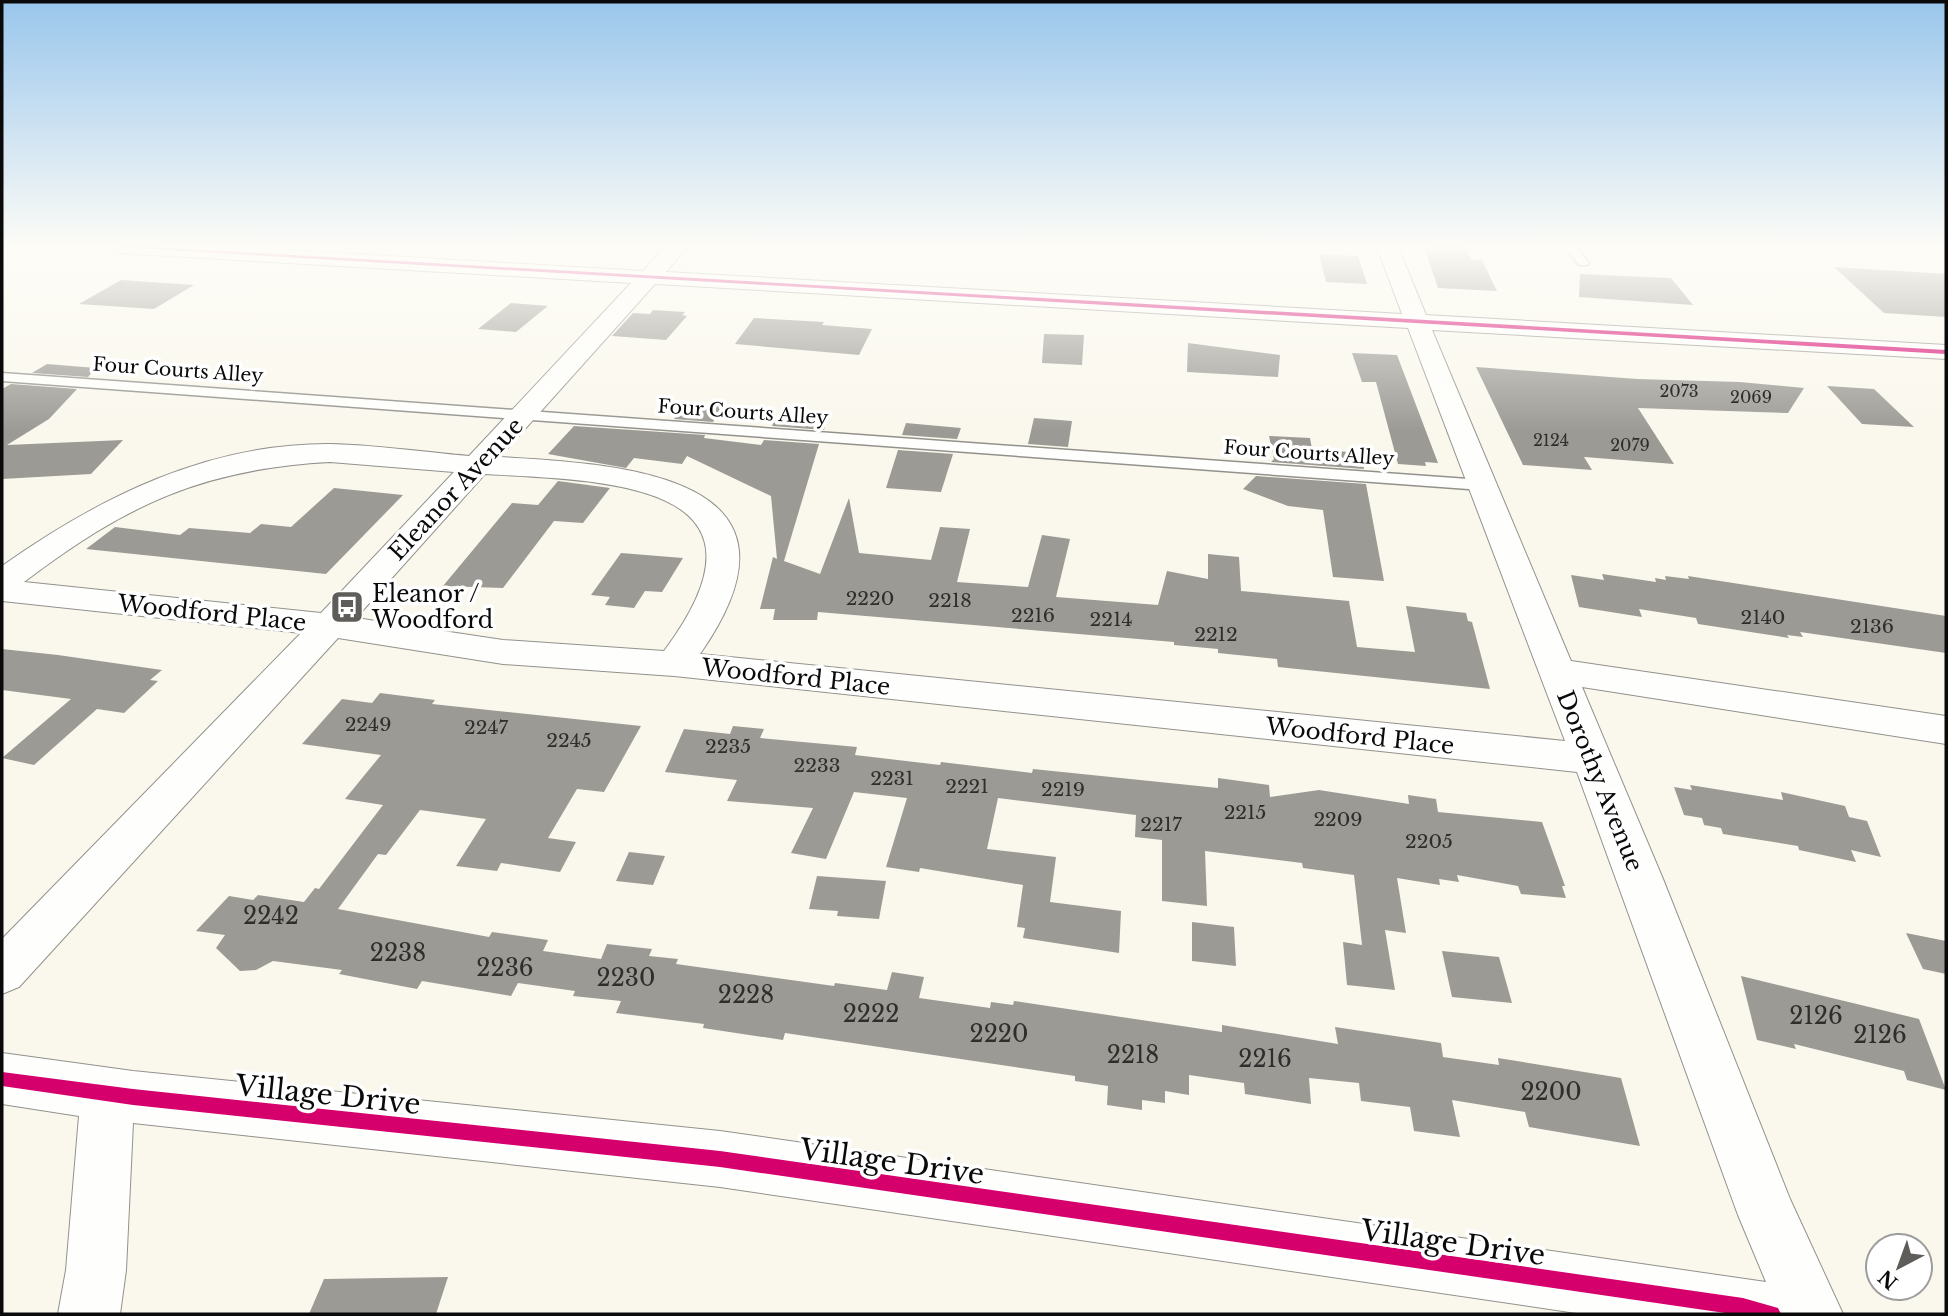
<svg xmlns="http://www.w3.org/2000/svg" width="1948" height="1316" viewBox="0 0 1948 1316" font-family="'Libre Baskerville',serif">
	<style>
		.building { fill: #9c9a94 }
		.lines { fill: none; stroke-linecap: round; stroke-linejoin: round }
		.lane-casing { stroke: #92918c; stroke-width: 3 }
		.street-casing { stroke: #92918c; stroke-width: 2 }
		.lane { fill: #fefefc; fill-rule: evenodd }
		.street { fill: #fefefc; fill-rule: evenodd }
		.cycleway-casing { stroke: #fff; stroke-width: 5 }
		.cycleway { fill: #d6006c; fill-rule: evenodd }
		.labels { text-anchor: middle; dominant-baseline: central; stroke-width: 7; stroke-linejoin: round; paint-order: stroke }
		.far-number-label { font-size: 16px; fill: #2e2e2c }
		.far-street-label { font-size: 19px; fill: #0a0a0a; stroke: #fff }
		.number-label { font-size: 19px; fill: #2e2e2c }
		.street-label { font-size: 23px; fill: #0a0a0a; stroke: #fff }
		.poi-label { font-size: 23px; fill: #0a0a0a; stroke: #fff; text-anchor: start }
		.near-number-label { font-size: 23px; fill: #2e2e2c }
		.near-street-label { font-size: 28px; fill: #0a0a0a; stroke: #fff }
	</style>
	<rect width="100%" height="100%" fill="#faf8ed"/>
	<g class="building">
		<path d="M 1424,247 L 1465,247 L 1471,260 L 1482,260 L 1497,291 L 1438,288 Z"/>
		<path d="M 1319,254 L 1358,256 L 1367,284 L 1326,282 Z"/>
		<path d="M 1834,267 L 1946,274 L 1946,317 L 1884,313 Z"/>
		<path d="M 1580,274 L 1671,278 L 1693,305 L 1579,297 Z"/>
		<path d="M 121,280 L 194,285 L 154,309 L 79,304 Z"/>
		<path d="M 511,303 L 548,306 L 516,332 L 478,329 Z"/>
		<path d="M 653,310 L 685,312 L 682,315 L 687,316 L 666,340 L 612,336 L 633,313 L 650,314 Z"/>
		<path d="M 754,318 L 824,322 L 822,325 L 872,329 L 859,355 L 735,344 Z"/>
		<path d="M 1044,334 L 1084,335 L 1082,365 L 1042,363 Z"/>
		<path d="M 1188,343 L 1280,355 L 1278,377 L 1187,372 Z"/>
		<path d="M 1352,353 L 1397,355 L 1438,463 L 1425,462 L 1426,466 L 1398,464 L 1376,382 L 1362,382 Z"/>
		<path d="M 47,364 L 96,368 L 88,377 L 32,373 Z"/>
		<path d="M 1476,367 L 1637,379 L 1740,382 L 1804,388 L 1788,413 L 1638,408 L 1674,464 L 1584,457 L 1592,470 L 1523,465 Z"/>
		<path d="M 11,384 L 77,389 L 49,419 L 7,445 L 123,440 L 91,474 L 2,479 L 2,389 Z"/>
		<path d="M 1827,386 L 1874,389 L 1914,427 L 1862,424 Z"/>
		<path d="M 684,404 L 722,406 L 713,422 L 674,419 Z"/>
		<path d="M 1034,418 L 1072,421 L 1068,447 L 1028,444 Z"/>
		<path d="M 775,419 L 826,421 L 824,430 L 772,426 Z"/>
		<path d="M 906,423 L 961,428 L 957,439 L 902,435 Z"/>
		<path d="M 574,426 L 705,435 L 704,438 L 761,445 L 764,440 L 819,444 L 784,561 L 820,574 L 849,498 L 859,553 L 931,560 L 940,527 L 970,529 L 957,582 L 1028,587 L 1042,535 L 1070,539 L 1056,597 L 1158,605 L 1167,571 L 1208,579 L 1208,554 L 1239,557 L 1241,591 L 1349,601 L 1357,647 L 1415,652 L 1406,606 L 1466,613 L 1468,621 L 1472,622 L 1490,689 L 1278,667 L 1277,659 L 1218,653 L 1218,649 L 1174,645 L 1174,642 L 818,612 L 817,620 L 773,620 L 775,609 L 760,609 L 773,557 L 777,559 L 771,496 L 687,456 L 682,464 L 634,458 L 626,468 L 548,454 Z"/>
		<path d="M 1269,436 L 1310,438 L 1312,449 L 1361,453 L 1364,469 L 1271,462 L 1274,459 Z"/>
		<path d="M 898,450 L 953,454 L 941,492 L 886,488 Z"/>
		<path d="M 1256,476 L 1366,484 L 1384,581 L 1333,577 L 1323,510 L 1288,506 L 1243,489 Z"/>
		<path d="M 558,481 L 610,488 L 583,523 L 554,521 L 503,588 L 443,586 L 512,503 L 538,505 Z"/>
		<path d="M 334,488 L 403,495 L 326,574 L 86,549 L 115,527 L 180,535 L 189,528 L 250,533 L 261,524 L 291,527 Z"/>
		<path d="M 621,553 L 683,558 L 662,592 L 645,591 L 634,608 L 605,605 L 610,597 L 591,595 Z"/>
		<path d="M 1602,574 L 1656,582 L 1655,578 L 1666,580 L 1665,576 L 1689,579 L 1688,576 L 1946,616 L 1946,653 L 1800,632 L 1803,637 L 1787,635 L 1789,638 L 1698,624 L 1696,618 L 1639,609 L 1642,617 L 1579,607 L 1571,575 L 1604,580 Z"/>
		<path d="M 2,649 L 58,655 L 162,670 L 150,680 L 158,681 L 124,713 L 97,709 L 34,765 L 2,758 L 71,699 L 2,690 Z"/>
		<path d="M 380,693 L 435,700 L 432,704 L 641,726 L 604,792 L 577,789 L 548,838 L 576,842 L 560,872 L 501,863 L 497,871 L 456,866 L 486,819 L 420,810 L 386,855 L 378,854 L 338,909 L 489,937 L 492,932 L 548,940 L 543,951 L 601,959 L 607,944 L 652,949 L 649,956 L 678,959 L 676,964 L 834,986 L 835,983 L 887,990 L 892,972 L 924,977 L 919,998 L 990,1008 L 991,1002 L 1013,1005 L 1014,1001 L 1222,1032 L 1222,1025 L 1338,1044 L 1335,1027 L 1441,1043 L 1443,1057 L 1499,1065 L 1498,1058 L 1621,1078 L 1640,1146 L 1529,1127 L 1525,1112 L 1452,1100 L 1460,1137 L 1414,1131 L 1410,1107 L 1361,1101 L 1359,1083 L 1309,1078 L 1311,1104 L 1245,1094 L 1244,1083 L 1189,1075 L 1189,1095 L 1165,1091 L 1165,1103 L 1142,1100 L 1142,1110 L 1107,1105 L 1108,1086 L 1075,1081 L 1075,1076 L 785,1033 L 783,1040 L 703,1028 L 704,1024 L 616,1013 L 621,1001 L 573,996 L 575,991 L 518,983 L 511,996 L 422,981 L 417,989 L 339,974 L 342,970 L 273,961 L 256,970 L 240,971 L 216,948 L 225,935 L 196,931 L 229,896 L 253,900 L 258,895 L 304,902 L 315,888 L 319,889 L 383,805 L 345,799 L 381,755 L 302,744 L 342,699 L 372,703 Z"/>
		<path d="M 733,726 L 764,729 L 760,738 L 857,747 L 855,755 L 940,765 L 941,762 L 1032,773 L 1033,769 L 1218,788 L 1218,778 L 1269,785 L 1270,797 L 1319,790 L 1409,804 L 1408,795 L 1436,799 L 1438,812 L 1542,822 L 1565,886 L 1562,886 L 1566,898 L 1521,894 L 1518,886 L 1457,875 L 1459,882 L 1439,879 L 1440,885 L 1397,878 L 1406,933 L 1385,930 L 1395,990 L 1347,985 L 1343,942 L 1362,945 L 1354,875 L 1303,868 L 1302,863 L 1205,851 L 1207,906 L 1162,901 L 1162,840 L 1135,837 L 1136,815 L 998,798 L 987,849 L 1056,857 L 1050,902 L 1121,911 L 1119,953 L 1023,938 L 1025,928 L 1017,927 L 1023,885 L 920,868 L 919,872 L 886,867 L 907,798 L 854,792 L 826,859 L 791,853 L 813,808 L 727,801 L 737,780 L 665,772 L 684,729 L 730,734 Z"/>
		<path d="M 1690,785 L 1783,800 L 1781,792 L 1845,806 L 1849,817 L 1867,821 L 1881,857 L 1851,850 L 1856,862 L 1799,850 L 1798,846 L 1723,834 L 1721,828 L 1704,825 L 1702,818 L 1684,815 L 1674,787 L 1692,790 Z"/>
		<path d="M 629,852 L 665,856 L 653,885 L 616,881 Z"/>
		<path d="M 817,876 L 886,881 L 879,919 L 837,916 L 838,911 L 809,909 Z"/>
		<path d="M 1192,922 L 1234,927 L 1236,966 L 1192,961 Z"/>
		<path d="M 1906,933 L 1946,941 L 1946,974 L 1923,969 Z"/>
		<path d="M 1442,951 L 1499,957 L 1512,1003 L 1452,997 Z"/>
		<path d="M 1741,976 L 1919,1019 L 1946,1090 L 1907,1080 L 1904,1071 L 1794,1044 L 1796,1049 L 1757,1040 Z"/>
		<path d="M 448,1277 L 436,1314 L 309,1314 L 324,1279 Z"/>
	</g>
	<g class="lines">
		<defs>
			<g id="lane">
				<path d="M 1565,247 L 1576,247 L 1589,263 L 1587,265 L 1579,265 Z"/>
				<path d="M 2,373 L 1482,480 L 1490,485 L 1482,490 L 2,381 Z"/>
			</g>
			<path id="street" d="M 107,247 L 235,247 L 643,271 L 665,247 L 687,247 L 666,272 L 1402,314 L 1377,247 L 1398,247 L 1426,315 L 1946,345 L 1946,359 L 1432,330 L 1571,661 L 1946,716 L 1946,744 L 1582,687 L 1663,879 L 1790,1199 L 1843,1314 L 1583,1314 L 720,1187 L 133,1123 L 126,1270 L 120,1314 L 58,1314 L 66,1270 L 79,1116 L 2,1104 L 2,1053 L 133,1071 L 720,1131 L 1766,1282 L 1738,1215 L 1577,772 L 674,676 L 503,664 L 338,638 L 19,987 L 2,994 L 2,939 L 301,633 L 2,601 L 2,566 C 100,497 208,443 331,444 C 377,445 423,452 469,456 L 631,283 L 117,253 ZM 655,284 L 1408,328 L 1565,741 L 700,654 C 824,476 626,464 500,457 ZM 330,462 L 454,472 L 321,613 L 24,582 C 126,505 201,469 330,462 ZM 485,474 C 604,481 791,481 664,651 L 503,640 L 356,618 Z"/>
		</defs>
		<use href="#lane" class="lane-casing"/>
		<use href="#street" class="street-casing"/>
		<use href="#lane" class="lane"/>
		<use href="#street" class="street"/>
		<defs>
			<g id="cycleway">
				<path d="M 114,247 L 155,247 L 1946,350 L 1946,354 Z"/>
				<path d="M 2,1072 L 133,1089 L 720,1151 L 1743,1298 L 1778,1308 L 1781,1314 L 1732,1314 L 720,1167 L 133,1105 L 2,1086 Z"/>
			</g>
		</defs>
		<use href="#cycleway" class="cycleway-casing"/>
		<use href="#cycleway" class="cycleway"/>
	</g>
	<linearGradient id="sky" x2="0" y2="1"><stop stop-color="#99c6ec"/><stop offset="0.57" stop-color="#fdfcf7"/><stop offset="1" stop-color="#fdfcf7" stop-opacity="0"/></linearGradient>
	<rect width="1948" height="432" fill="url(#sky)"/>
	<defs>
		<symbol id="bus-square" viewBox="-11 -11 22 22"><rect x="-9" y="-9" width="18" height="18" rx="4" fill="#5e5d59" stroke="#fff"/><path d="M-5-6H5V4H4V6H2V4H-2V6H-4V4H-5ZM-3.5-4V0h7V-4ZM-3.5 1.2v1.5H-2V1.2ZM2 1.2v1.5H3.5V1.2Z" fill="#fff"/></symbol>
	</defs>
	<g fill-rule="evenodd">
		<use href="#bus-square" x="328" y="588" width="38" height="38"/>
	</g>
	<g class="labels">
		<g class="far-number-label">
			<text x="1679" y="391">2073</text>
			<text x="1751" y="397">2069</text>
			<text x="1551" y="440">2124</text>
			<text x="1630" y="445">2079</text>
		</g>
		<g class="far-street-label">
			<text transform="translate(178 370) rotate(4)">Four Courts Alley</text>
			<text transform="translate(743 412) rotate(4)">Four Courts Alley</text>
			<text transform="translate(1309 453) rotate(4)">Four Courts Alley</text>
		</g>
		<g class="number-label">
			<text x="870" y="598">2220</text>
			<text x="950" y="600">2218</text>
			<text x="1033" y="615">2216</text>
			<text x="1763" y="617">2140</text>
			<text x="1111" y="619">2214</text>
			<text x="1872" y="626">2136</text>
			<text x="1216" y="634">2212</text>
			<text x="368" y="724">2249</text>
			<text x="486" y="727">2247</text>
			<text x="569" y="740">2245</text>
			<text x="728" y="746">2235</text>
			<text x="817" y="765">2233</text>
			<text x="892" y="778">2231</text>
			<text x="967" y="786">2221</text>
			<text x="1063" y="789">2219</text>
			<text x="1245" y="812">2215</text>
			<text x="1338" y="819">2209</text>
			<text x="1161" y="824">2217</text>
			<text x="1429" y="841">2205</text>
		</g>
		<g class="street-label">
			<text transform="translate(456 489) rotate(-47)">Eleanor Avenue</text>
			<text transform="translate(212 613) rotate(6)">Woodford Place</text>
			<text transform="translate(796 677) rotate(6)">Woodford Place</text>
			<text transform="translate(1360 736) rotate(6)">Woodford Place</text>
			<text transform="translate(1600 781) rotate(68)">Dorothy Avenue</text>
		</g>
		<g class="poi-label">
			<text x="372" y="594">Eleanor /<tspan x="372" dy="26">Woodford</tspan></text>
		</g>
		<g class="near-number-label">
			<text x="271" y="916">2242</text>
			<text x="398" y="953">2238</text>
			<text x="505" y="968">2236</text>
			<text x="626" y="978">2230</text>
			<text x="746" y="995">2228</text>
			<text x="871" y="1014">2222</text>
			<text x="1816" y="1016">2126</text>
			<text x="999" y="1034">2220</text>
			<text x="1880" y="1035">2126</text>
			<text x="1133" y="1055">2218</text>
			<text x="1265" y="1059">2216</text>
			<text x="1551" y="1092">2200</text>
		</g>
		<g class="near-street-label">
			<text transform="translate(328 1095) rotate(6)">Village Drive</text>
			<text transform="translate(892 1162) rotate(8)">Village Drive</text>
			<text transform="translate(1453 1243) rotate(8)">Village Drive</text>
		</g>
	</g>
	<rect width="1948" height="1316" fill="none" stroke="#0a0a0a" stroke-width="7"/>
	<g transform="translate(1899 1267) rotate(221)"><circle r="33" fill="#ffffff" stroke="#9d9d9d" stroke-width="2"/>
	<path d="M0-5L12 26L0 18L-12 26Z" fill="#5e5d59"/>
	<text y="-10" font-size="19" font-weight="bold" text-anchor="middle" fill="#0a0a0a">N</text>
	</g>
</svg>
